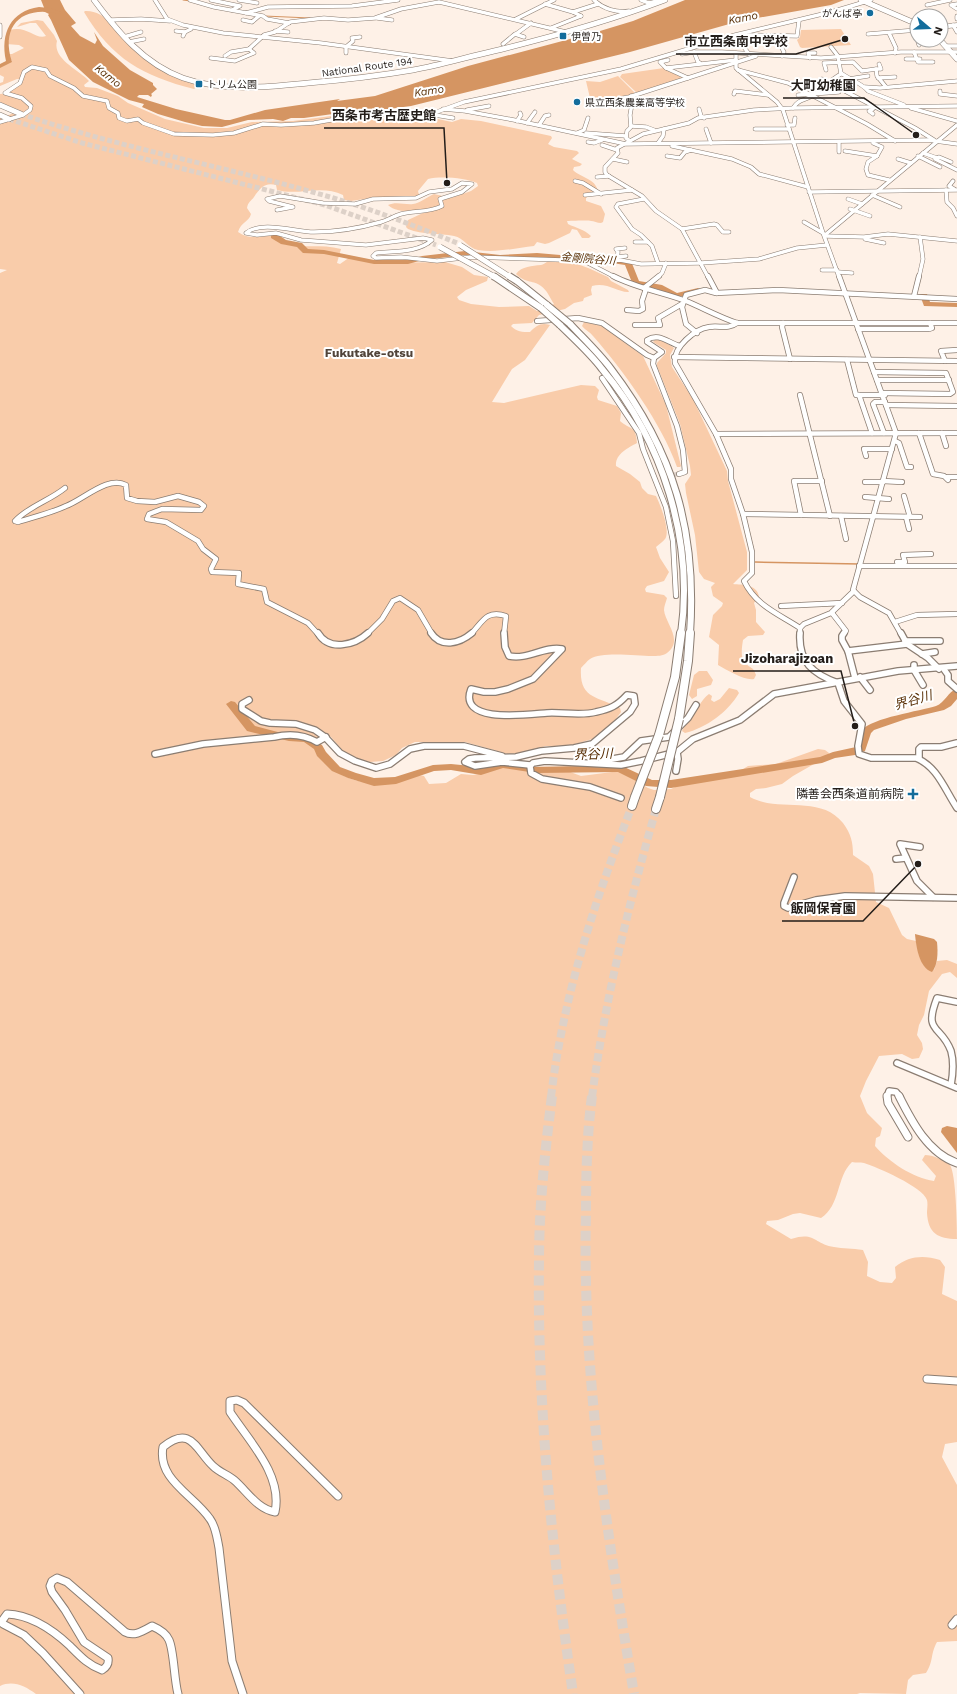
<svg xmlns="http://www.w3.org/2000/svg" width="957" height="1694" viewBox="0 0 957 1694" font-family="'Work Sans','Noto Sans JP',sans-serif">
	<style>
		.green { fill: #f9ccaa }
		.water { fill: #d59562 }
		.lines { fill: none; stroke-linecap: round; stroke-linejoin: round }
		.stream-far1 { stroke: #d59562; stroke-width: 1 }
		.stream { stroke: #d59562; stroke-width: 1.5 }
		.river { fill: #d59562; fill-rule: evenodd }
		.minor-tunnel { stroke: #ddd1c8; stroke-width: 4.5; stroke-dasharray: 4.5 2; stroke-linecap: butt }
		.highway-tunnel-far2 { stroke: #ddd1c8; stroke-width: 5; stroke-dasharray: 5 2.5; stroke-linecap: butt }
		.highway-tunnel-far1 { stroke: #ddd1c8; stroke-width: 8; stroke-dasharray: 8 4; stroke-linecap: butt }
		.highway-tunnel { stroke: #ddd1c8; stroke-width: 10; stroke-dasharray: 10 5; stroke-linecap: butt }
		.minor-far3-casing { stroke: #8b7d72; stroke-width: 4.5 }
		.minor-far2-casing { stroke: #8b7d72; stroke-width: 6 }
		.minor-far1-casing { stroke: #8b7d72; stroke-width: 8 }
		.minor-casing { stroke: #8b7d72; stroke-width: 9 }
		.major-casing { stroke: #8b7d72; stroke-width: 5 }
		.highway-far2-casing { stroke: #8b7d72; stroke-width: 6 }
		.highway-far1-casing { stroke: #8b7d72; stroke-width: 8 }
		.highway-casing { stroke: #8b7d72; stroke-width: 10 }
		.minor-far3 { stroke: #fff; stroke-width: 3.5 }
		.minor-far2 { stroke: #fff; stroke-width: 4.5 }
		.minor-far1 { stroke: #fff; stroke-width: 5.5 }
		.minor { stroke: #fff; stroke-width: 7 }
		.major { stroke: #fff; stroke-width: 4 }
		.highway-far2 { stroke: #fff; stroke-width: 5 }
		.highway-far1 { stroke: #fff; stroke-width: 6 }
		.highway { stroke: #fff; stroke-width: 8 }
		.highway-bridge-far2-casing { stroke: #8b7d72; stroke-width: 6; stroke-linecap: butt }
		.highway-bridge-far1-casing { stroke: #8b7d72; stroke-width: 8; stroke-linecap: butt }
		.highway-bridge-casing { stroke: #8b7d72; stroke-width: 10; stroke-linecap: butt }
		.highway-bridge-far2 { stroke: #fff; stroke-width: 5 }
		.highway-bridge-far1 { stroke: #fff; stroke-width: 6 }
		.highway-bridge { stroke: #fff; stroke-width: 8 }
		.poi-dot { fill: #136d9c; stroke: #fff; stroke-width: 1.5 }
		.labels { text-anchor: middle; dominant-baseline: central; stroke-width: 4; stroke-linejoin: round; paint-order: stroke }
		.far-poi-label { font-size: 10px; fill: #231d19; stroke: #fff; text-anchor: start }
		.far-street-label { font-size: 10px; fill: #231d19; stroke: #fff }
		.far-water-label { font-size: 11px; font-style: italic; fill: #582e04; stroke: #fff }
		.far-quarter-label { font-size: 12px; font-weight: bold; fill: #51443a; stroke: #fff }
		.poi-label { font-size: 12px; fill: #231d19; stroke: #fff; text-anchor: end }
		.water-label { font-size: 13px; font-style: italic; fill: #582e04; stroke: #fff }
		.leader { fill: none; stroke: #231d19; stroke-width: 1.5 }
		.callout-dot { fill: #231d19; stroke: #fff; stroke-width: 1.5 }
		.callout-label { font-size: 13px; text-anchor: middle; font-weight: bold; fill: #231d19; stroke: #fff; stroke-width: 4; stroke-linejoin: round; paint-order: stroke }
	</style>
	<rect width="100%" height="100%" fill="#fef1e7"/>
	<g class="green">
		<path d="M 85,11 C 106,10 117,32 130,46 C 150,68 172,75 199,85 L 194,89 C 143,76 112,59 84,12 Z"/>
		<path d="M 37,20 L 43,21 L 54,35 L 57,41 C 52,59 79,70 89,81 L 84,85 L 85,87 L 97,88 L 118,96 L 128,103 L 165,119 L 204,128 L 227,128 L 252,122 L 293,121 L 354,113 L 409,110 L 420,112 C 412,116 401,109 394,114 L 433,118 L 452,122 L 461,119 L 481,121 L 551,136 L 552,138 L 548,144 L 554,147 L 577,151 L 579,153 L 572,159 L 582,164 L 580,166 L 574,167 L 573,170 C 581,178 595,178 598,191 L 586,198 L 586,201 L 601,206 L 605,214 L 603,222 L 601,223 C 597,223 594,221 591,221 C 589,220 568,221 567,221 L 568,224 C 576,228 584,229 591,236 L 589,238 L 582,238 L 577,230 L 572,229 L 570,233 L 549,243 L 545,244 L 537,242 L 534,246 C 516,248 496,253 478,250 C 468,248 464,238 454,236 C 439,233 423,235 408,229 L 406,227 L 408,220 L 423,213 L 422,211 C 411,211 396,213 388,205 C 396,201 405,205 413,204 C 420,203 427,197 434,194 L 451,198 L 471,191 L 478,186 L 477,183 C 466,178 441,176 428,179 L 418,191 L 419,195 L 417,196 L 371,198 L 351,201 L 344,200 L 343,195 C 322,184 298,196 277,190 L 276,185 C 265,182 260,188 254,197 C 251,201 248,202 247,208 L 251,214 C 249,222 241,222 238,232 C 251,241 259,235 271,236 C 277,237 277,240 282,243 C 285,245 293,245 297,246 C 312,247 326,245 341,249 L 337,263 L 340,264 L 350,257 L 356,258 L 362,261 L 379,263 L 445,262 L 462,267 L 474,275 L 488,277 L 487,281 L 466,290 L 457,297 L 459,300 L 471,304 L 499,307 L 529,306 L 537,311 L 547,309 L 554,304 C 550,298 547,290 541,286 C 534,280 526,284 516,274 C 522,266 532,266 541,265 C 546,264 547,260 552,260 C 571,259 591,269 608,277 L 611,281 L 628,290 L 629,292 C 618,293 608,282 592,286 L 591,290 L 592,295 L 584,298 L 583,301 L 574,303 L 565,309 L 539,315 L 532,323 L 513,324 L 511,326 C 517,332 522,332 530,332 C 536,326 541,322 550,325 L 525,360 L 512,369 L 492,402 L 504,403 L 581,385 L 595,386 L 599,390 L 597,397 L 598,400 L 617,406 L 621,413 L 620,421 C 630,430 636,425 637,443 C 628,448 615,454 616,466 L 630,474 L 640,482 L 642,488 L 648,494 L 656,496 C 660,504 671,531 665,539 C 663,542 659,544 656,547 L 660,558 L 669,572 L 664,581 L 647,586 L 645,589 L 646,592 L 664,595 L 667,598 C 666,602 664,606 664,610 C 665,623 684,640 667,653 C 663,656 657,656 652,656 C 637,656 602,651 590,659 C 587,661 584,665 581,668 C 579,699 597,696 620,708 L 621,712 L 616,719 L 596,738 L 568,746 L 546,746 L 520,753 L 508,754 L 465,742 L 415,742 L 402,748 L 396,755 L 383,761 L 370,762 L 358,759 L 343,751 L 331,737 L 325,735 L 319,738 L 319,755 C 324,760 329,766 334,770 C 352,783 377,786 397,782 C 406,780 415,774 424,776 L 429,784 L 446,783 L 461,774 L 473,775 L 484,773 L 502,766 L 557,767 L 581,776 L 620,771 L 648,788 L 654,790 L 671,789 L 683,783 L 732,776 L 748,766 L 776,764 L 818,749 L 825,750 L 829,753 L 828,756 L 793,776 L 782,784 L 766,788 L 756,789 L 750,793 L 750,797 C 779,813 820,794 843,823 C 851,834 853,842 853,855 L 869,866 L 873,874 L 876,902 L 889,908 L 902,935 L 907,939 L 916,941 L 919,955 L 934,970 L 937,961 L 947,960 L 957,964 L 957,978 L 950,972 L 942,974 L 929,991 L 924,1015 L 919,1025 L 917,1035 L 922,1043 L 923,1049 L 919,1058 L 912,1059 L 902,1054 L 879,1056 L 866,1081 L 860,1096 L 867,1113 L 882,1128 L 880,1136 L 876,1138 L 875,1146 C 889,1162 913,1178 934,1181 L 936,1176 L 922,1160 L 925,1155 C 932,1155 945,1160 950,1165 C 956,1174 957,1226 957,1239 C 938,1239 928,1233 927,1213 C 927,1209 928,1204 927,1200 C 923,1187 877,1167 864,1163 C 860,1162 856,1163 852,1162 C 836,1177 841,1205 821,1218 L 800,1213 L 793,1214 L 778,1220 L 767,1221 L 766,1224 L 791,1239 C 815,1231 814,1244 834,1247 C 843,1249 852,1248 863,1250 L 868,1262 L 867,1276 L 880,1282 L 892,1283 L 896,1278 L 895,1267 C 909,1256 923,1255 940,1260 L 945,1267 L 942,1294 L 957,1301 L 957,1442 L 945,1444 L 942,1457 L 957,1485 L 957,1641 L 937,1642 C 930,1655 934,1660 926,1673 L 913,1675 L 908,1680 L 906,1694 L 860,1693 L 857,1694 L 36,1694 C 25,1686 13,1680 0,1686 L 0,273 L 7,270 L 0,269 L 0,117 L 7,116 L 19,110 L 0,102 L 0,94 C 8,94 20,86 24,79 L 17,79 L 0,86 L 0,83 L 3,82 L 4,77 L 0,75 L 0,67 L 12,61 L 8,57 L 7,54 L 12,54 L 24,48 L 19,45 L 6,44 L 9,40 L 7,38 L 10,30 C 27,25 35,40 46,36 L 36,23 L 30,23 L 17,27 L 21,23 Z"/>
		<path d="M 841,29 L 851,45 L 802,48 L 800,47 L 797,40 L 800,37 L 801,30 Z"/>
		<path d="M 664,68 L 683,78 L 637,93 L 620,77 L 622,74 Z"/>
		<path d="M 618,76 L 636,94 L 617,97 L 590,98 L 586,81 L 600,82 Z"/>
		<path d="M 584,322 L 602,326 L 643,356 L 666,405 L 681,466 L 680,467 L 677,467 C 662,424 623,370 593,336 C 590,332 585,330 582,326 Z"/>
		<path d="M 656,338 L 663,341 L 674,348 L 670,355 L 672,367 L 693,399 L 727,471 L 728,481 L 747,552 L 747,570 L 733,584 C 743,585 756,584 759,596 L 754,603 L 756,610 L 756,622 L 765,632 L 763,635 L 748,636 L 743,640 C 742,646 740,658 745,663 C 751,669 753,666 756,675 L 754,679 C 745,681 727,670 718,665 L 719,645 L 709,637 L 713,615 L 722,606 L 723,603 L 713,596 L 711,587 L 715,583 L 704,579 L 699,572 L 695,535 L 686,493 L 685,484 L 691,475 L 690,466 L 680,424 L 657,366 L 657,363 L 666,353 L 666,350 L 653,342 Z"/>
		<path d="M 699,671 L 707,671 L 713,680 L 711,685 L 697,689 L 697,696 L 692,699 L 689,695 L 694,675 Z"/>
		<path d="M 729,688 L 737,690 L 739,693 C 728,712 706,728 685,733 L 682,731 C 685,725 689,721 693,715 C 699,707 701,700 709,694 L 712,696 L 711,700 L 714,702 L 720,699 Z"/>
	</g>
	<g class="water">
		<path d="M 41,0 L 60,0 L 65,10 L 76,23 L 71,26 L 80,36 L 95,44 L 97,40 L 94,32 L 103,46 L 130,70 L 153,83 L 153,85 L 157,89 L 151,94 L 152,95 L 151,97 L 148,95 L 139,95 L 137,97 L 176,109 L 225,120 L 230,120 L 265,110 L 340,99 L 337,101 L 375,96 L 468,66 L 600,31 L 633,21 L 685,0 L 844,0 L 831,5 L 740,21 L 630,52 L 411,106 L 388,109 L 394,110 L 340,113 L 304,118 L 291,118 L 283,121 L 273,119 L 248,120 L 222,127 L 202,126 L 185,122 L 158,114 L 142,107 L 144,104 L 129,100 L 93,82 L 69,60 L 51,20 L 48,15 L 49,14 L 43,11 L 45,10 Z"/>
		<path d="M 915,934 L 934,939 L 937,942 C 938,952 938,965 932,972 C 919,968 916,946 915,934 Z"/>
		<path d="M 947,1126 L 957,1128 L 957,1153 L 941,1132 L 942,1128 Z"/>
	</g>
	<g class="lines">
		<g class="stream-far1">
			<path d="M 183,0 L 190,1"/>
			<path d="M 264,16 L 310,18"/>
		</g>
		<path class="stream" d="M 755,562 L 860,564"/>
		<g class="river">
			<path d="M 39,7 L 49,8 L 62,12 L 59,14 C 23,5 0,25 12,62 L 0,68 L 0,64 L 6,61 C 0,33 11,11 39,7 Z"/>
			<path d="M 271,234 L 277,234 L 286,240 L 302,243 L 308,249 L 324,250 L 374,260 L 408,260 L 422,256 L 465,251 L 500,255 L 537,253 L 595,258 L 599,260 L 595,262 L 537,257 L 500,259 L 465,255 L 423,260 L 408,264 L 374,264 L 324,254 L 303,253 L 297,247 L 281,244 L 271,238 Z"/>
			<path d="M 612,259 L 631,261 L 639,281 L 662,285 L 677,293 L 698,288 L 702,290 L 676,298 L 657,289 L 633,285 L 625,265 L 612,263 Z"/>
			<path d="M 909,294 L 927,294 L 930,302 L 957,303 L 957,307 L 924,306 L 921,298 L 909,298 Z"/>
			<path d="M 957,689 L 957,699 L 951,706 L 944,710 L 906,719 L 874,730 L 871,733 L 865,751 L 855,755 L 835,758 L 822,763 L 671,788 L 646,786 L 618,772 L 536,773 L 503,768 L 481,775 L 451,770 L 434,771 L 396,784 L 374,786 L 348,778 L 332,771 L 317,756 L 314,749 L 304,742 L 289,741 L 247,731 L 226,704 L 231,701 L 235,702 L 255,726 L 289,735 L 310,737 L 322,745 L 326,752 L 340,767 L 356,773 L 374,778 L 395,777 L 433,765 L 451,764 L 481,767 L 503,761 L 536,767 L 620,765 L 652,780 L 671,780 L 820,757 L 833,752 L 856,747 C 858,742 859,734 862,730 C 872,718 920,711 936,706 C 945,703 948,691 957,689 Z"/>
		</g>
		<path class="minor-tunnel" d="M 660,476 L 679,474"/>
		<g class="highway-tunnel-far2">
			<path d="M 21,114 C 120,148 223,166 323,195 C 369,208 413,225 457,243"/>
			<path d="M 9,119 L 82,143 L 325,205 L 436,245"/>
		</g>
		<g class="highway-tunnel-far1">
			<path d="M 551,1097 C 563,996 595,900 632,806"/>
			<path d="M 592,1097 C 605,999 629,904 656,809"/>
		</g>
		<g class="highway-tunnel">
			<path d="M 552,1096 C 545,1151 539,1206 539,1261 C 537,1407 552,1550 573,1694"/>
			<path d="M 592,1096 C 587,1134 586,1174 586,1213 C 582,1375 607,1535 634,1694"/>
		</g>
		<defs>
			<g id="minor-far3">
				<path d="M 155,0 L 167,19 L 183,25 L 223,33 L 321,43 L 453,61"/>
				<path d="M 190,0 L 214,7 L 263,16 L 267,19 L 289,23"/>
				<path d="M 211,0 L 240,6 L 232,10"/>
				<path d="M 239,0 L 257,3"/>
				<path d="M 594,0 C 603,9 617,13 629,11"/>
				<path d="M 641,0 L 649,3 L 657,1"/>
				<path d="M 545,4 L 573,12 L 581,16"/>
				<path d="M 957,4 L 951,5 L 957,9"/>
				<path d="M 927,5 L 950,0"/>
				<path d="M 573,12 L 598,4"/>
				<path d="M 246,13 L 268,7 L 352,6 L 398,0"/>
				<path d="M 957,16 L 957,19"/>
				<path d="M 377,18 L 392,20"/>
				<path d="M 516,19 L 554,0"/>
				<path d="M 110,20 L 141,19 L 170,21"/>
				<path d="M 243,20 L 252,22 L 259,16"/>
				<path d="M 0,25 L 0,37"/>
				<path d="M 953,25 L 957,32"/>
				<path d="M 551,28 L 581,16"/>
				<path d="M 176,31 L 185,32"/>
				<path d="M 275,31 L 288,32"/>
				<path d="M 889,33 L 896,48 L 895,53"/>
				<path d="M 516,34 L 531,23"/>
				<path d="M 868,34 L 917,30"/>
				<path d="M 748,35 L 797,36 L 799,21"/>
				<path d="M 183,36 L 185,32 L 191,29 L 191,27"/>
				<path d="M 124,37 L 141,32"/>
				<path d="M 741,37 L 743,46 L 749,54"/>
				<path d="M 129,42 L 144,39"/>
				<path d="M 503,44 L 515,34 L 524,37"/>
				<path d="M 919,45 L 918,42 L 942,41"/>
				<path d="M 947,46 L 957,46"/>
				<path d="M 694,52 L 698,62 L 700,63"/>
				<path d="M 914,52 L 918,62 L 933,62"/>
				<path d="M 346,53 L 346,47 L 353,41 L 352,38 L 360,37"/>
				<path d="M 736,53 L 736,68 L 777,102 L 783,110 L 823,233 L 839,277"/>
				<path d="M 682,54 L 694,52 L 722,52 L 821,58 L 901,52 L 957,52"/>
				<path d="M 225,56 L 231,52 L 249,49"/>
				<path d="M 782,56 L 784,52 L 779,43 L 783,37"/>
				<path d="M 211,58 L 235,61 L 254,53 L 249,49 L 264,35 L 275,32 L 290,22 L 324,18 L 348,20 L 375,18 L 401,9 L 439,2 L 566,32"/>
				<path d="M 810,58 L 808,53 L 815,53"/>
				<path d="M 906,59 L 920,59"/>
				<path d="M 668,60 L 660,62 L 666,68 L 688,78"/>
				<path d="M 879,64 L 881,69 L 876,69 L 877,76 L 886,87"/>
				<path d="M 666,68 L 736,60"/>
				<path d="M 738,70 L 788,83 L 867,124 L 895,141"/>
				<path d="M 826,70 L 824,63 L 853,62 L 862,71 L 876,69"/>
				<path d="M 841,73 C 849,79 863,84 868,91 L 904,105"/>
				<path d="M 878,78 L 895,77"/>
				<path d="M 822,79 L 915,128 L 934,140"/>
				<path d="M 849,79 L 868,76"/>
				<path d="M 865,87 L 880,88 L 957,81"/>
				<path d="M 940,91 L 940,94 L 957,96"/>
				<path d="M 734,94 L 735,91 L 768,95"/>
				<path d="M 798,95 L 839,92"/>
				<path d="M 613,100 L 629,97 L 756,56"/>
				<path d="M 873,107 L 873,109 L 869,111 L 873,114"/>
				<path d="M 793,108 L 957,106"/>
				<path d="M 911,108 L 957,121"/>
				<path d="M 443,109 L 465,111 L 514,120 L 626,144 L 928,140 L 957,144"/>
				<path d="M 699,109 L 701,116 L 704,118"/>
				<path d="M 467,110 L 489,106"/>
				<path d="M 429,114 L 453,118"/>
				<path d="M 517,121 L 521,115 L 520,113"/>
				<path d="M 0,122 L 23,115 L 30,110 L 31,106 L 22,98 L 5,93 L 20,83 L 24,72 L 32,67 L 46,70 L 50,76 L 74,88 L 83,96 L 107,101 L 109,108 L 118,113 L 119,118 L 127,121 L 138,119 L 143,123 L 174,134 L 213,135 L 234,133 L 263,124 L 281,125 L 314,123 L 354,116 L 363,117 L 379,114 L 423,117 L 464,102 L 621,69 L 735,35 L 831,12 L 871,0"/>
				<path d="M 527,123 L 535,112"/>
				<path d="M 539,125 L 545,116 L 549,115"/>
				<path d="M 787,125 L 794,125 L 795,118"/>
				<path d="M 631,126 L 646,127 L 654,130"/>
				<path d="M 706,129 L 711,143"/>
				<path d="M 755,129 L 789,129"/>
				<path d="M 577,133 L 584,130 L 588,118"/>
				<path d="M 586,133 L 626,136"/>
				<path d="M 630,141 L 626,138 L 627,131 L 631,127 L 630,115 L 633,98 L 631,96"/>
				<path d="M 588,142 L 594,143 L 602,140"/>
				<path d="M 839,142 L 839,152"/>
				<path d="M 658,143 L 663,136 L 664,129"/>
				<path d="M 873,143 L 882,147 L 877,156 L 868,162 L 866,169 L 868,175 L 889,180"/>
				<path d="M 602,145 L 617,150"/>
				<path d="M 672,146 L 732,159 L 751,167 L 759,174 L 808,187"/>
				<path d="M 845,151 L 877,156"/>
				<path d="M 923,153 L 937,158"/>
				<path d="M 667,156 L 680,158 L 685,152 L 691,150"/>
				<path d="M 918,156 L 940,167"/>
				<path d="M 613,159 L 627,162"/>
				<path d="M 898,159 L 911,163"/>
				<path d="M 951,162 L 939,157 L 935,159 L 957,170"/>
				<path d="M 597,177 L 609,176"/>
				<path d="M 575,181 L 583,183 L 601,194"/>
				<path d="M 953,181 L 949,186 L 954,189"/>
				<path d="M 946,190 L 947,202 L 953,208 L 957,216"/>
				<path d="M 809,192 L 957,190"/>
				<path d="M 585,195 L 632,190"/>
				<path d="M 872,195 L 900,207"/>
				<path d="M 644,199 L 618,204 L 616,207 L 632,229 L 641,235 L 652,246 L 658,263"/>
				<path d="M 848,199 L 862,204"/>
				<path d="M 850,209 L 870,216"/>
				<path d="M 277,210 L 293,207 L 269,201 L 267,199 L 280,196 L 323,203 L 355,204 L 373,199 L 416,198 L 429,192 L 452,189 L 462,183 L 472,184 L 462,192 L 440,199 L 442,206 C 429,213 415,210 401,214 C 394,216 388,220 381,222 C 360,228 336,232 314,232 C 295,232 262,220 246,233 L 257,235 L 276,233 L 301,240 L 366,245 L 423,238 L 432,240 C 418,253 394,251 376,253 L 373,256 L 376,258 L 401,257 L 437,261 L 471,257 L 594,261 L 620,260 L 641,264 L 701,263 L 759,259 L 797,248 L 827,245"/>
				<path d="M 804,222 L 823,233"/>
				<path d="M 682,229 L 714,224 L 717,225 L 723,232 L 729,232"/>
				<path d="M 825,235 L 957,125"/>
				<path d="M 825,236 L 864,237 L 888,234 L 957,241"/>
				<path d="M 865,239 L 884,243"/>
				<path d="M 635,242 L 648,242"/>
				<path d="M 617,257 L 626,256"/>
				<path d="M 617,260 L 618,252 L 616,249 L 625,248"/>
				<path d="M 586,262 L 615,277"/>
				<path d="M 822,270 L 837,270"/>
				<path d="M 838,272 L 852,273"/>
				<path d="M 658,277 L 662,273 L 666,263"/>
				<path d="M 708,277 L 682,229 L 656,211 L 642,196 L 607,175 L 605,172 L 605,167 L 618,153 L 617,148 L 643,134 L 689,123 L 698,118 L 754,110 L 793,108 C 799,99 803,101 812,96 C 822,89 830,80 841,74 L 838,56 L 831,47"/>
				<path d="M 919,277 L 923,259 L 920,237"/>
			</g>
			<g id="minor-far2">
				<path d="M 613,276 C 636,288 662,292 686,301 C 703,308 719,317 737,323 L 957,323"/>
				<path d="M 708,276 L 717,293"/>
				<path d="M 839,276 L 896,433 L 853,590 L 860,597 L 889,613 L 901,634"/>
				<path d="M 644,288 L 659,276"/>
				<path d="M 914,296 L 919,276"/>
				<path d="M 627,310 L 639,311 L 643,309 L 642,301 L 646,289"/>
				<path d="M 537,321 L 578,318 L 602,323 L 647,355 L 654,358"/>
				<path d="M 737,323 C 728,330 719,325 709,327 C 695,329 673,347 675,363 L 716,434 L 731,469 L 731,479 L 743,514 L 752,552 L 752,573 L 744,581 C 756,606 779,614 800,628"/>
				<path d="M 783,323 L 782,327 L 790,359"/>
				<path d="M 635,325 L 660,325 L 658,318 L 682,304"/>
				<path d="M 858,329 L 929,329 L 932,328 L 930,323"/>
				<path d="M 697,333 L 686,324 L 682,307 L 686,295 L 705,290 L 716,293 L 778,290 L 957,299"/>
				<path d="M 674,357 L 957,361"/>
				<path d="M 847,360 L 856,395 L 885,395"/>
				<path d="M 945,361 L 941,351 L 957,350"/>
				<path d="M 874,372 L 946,373 L 953,392 L 950,394 L 882,393"/>
				<path d="M 602,378 L 639,433 L 643,449 L 666,507 L 673,541 L 676,596"/>
				<path d="M 877,380 L 949,380"/>
				<path d="M 800,395 L 830,516"/>
				<path d="M 859,395 L 872,433"/>
				<path d="M 886,405 L 957,406"/>
				<path d="M 884,433 L 873,404 L 875,402 L 885,402"/>
				<path d="M 919,433 L 933,474 L 944,476 L 948,480"/>
				<path d="M 942,433 L 946,446"/>
				<path d="M 716,434 L 957,433"/>
				<path d="M 895,441 L 899,443 L 907,467 L 911,467"/>
				<path d="M 866,456 L 864,449 L 892,449"/>
				<path d="M 679,474 L 685,472 L 683,450 L 677,426 L 653,364 L 654,358 L 662,352 L 647,342 L 647,340 C 659,332 668,343 680,346"/>
				<path d="M 947,477 L 957,477"/>
				<path d="M 883,481 L 902,482"/>
				<path d="M 865,482 L 883,482"/>
				<path d="M 65,488 C 49,501 29,506 15,521 L 18,522 C 34,517 51,513 66,506 C 83,500 108,475 126,485 L 127,498 L 137,501 L 155,502 L 178,496 L 199,502 L 204,506 L 201,510 L 162,509 L 149,514 L 147,519 L 166,522 L 198,541 L 203,549 L 216,559 L 211,569 L 212,572 L 239,573 L 238,584 L 264,589 L 267,602 L 308,623 L 318,634"/>
				<path d="M 904,496 L 910,517"/>
				<path d="M 865,497 L 889,499"/>
				<path d="M 743,514 L 920,517"/>
				<path d="M 801,515 L 794,481 L 822,481"/>
				<path d="M 841,516 L 846,539"/>
				<path d="M 906,517 L 909,529"/>
				<path d="M 897,562 L 905,562 L 903,555 L 931,554"/>
				<path d="M 859,566 L 957,566"/>
				<path d="M 781,606 L 842,603"/>
				<path d="M 832,613 L 846,631 L 843,634"/>
				<path d="M 895,622 L 917,615 L 957,614"/>
				<path d="M 800,628 L 804,624 L 831,613 L 854,591"/>
				<path d="M 367,634 L 382,619 L 393,601 L 400,598 L 418,610 L 432,634"/>
				<path d="M 471,634 C 482,623 486,609 506,616 L 504,634"/>
				<path d="M 800,634 L 800,628"/>
			</g>
			<g id="minor-far1">
				<path d="M 318,633 C 329,652 355,645 368,633"/>
				<path d="M 431,633 C 441,648 459,644 472,633"/>
				<path d="M 504,633 L 505,647 L 509,656 C 528,660 544,646 562,649 L 533,679 L 508,689 L 495,692 L 484,692 L 471,689 C 457,725 531,714 547,713 C 562,712 582,716 596,712 C 610,709 617,706 627,695 L 634,696 L 635,704 L 630,712 L 592,744 L 574,748 L 541,751 L 516,757 L 475,758 L 469,759 L 465,762 L 475,766 L 502,762 L 530,765"/>
				<path d="M 800,633 C 798,662 813,674 838,683 L 844,701 L 862,724 L 858,746 L 859,754 L 871,758 L 916,758 C 937,766 945,790 957,808"/>
				<path d="M 844,633 L 842,636 L 842,640 L 848,651 L 855,678"/>
				<path d="M 901,633 L 907,644 L 928,658 L 939,669"/>
				<path d="M 905,641 L 940,641"/>
				<path d="M 848,651 L 907,644"/>
				<path d="M 922,654 L 935,652"/>
				<path d="M 914,665 L 914,670 L 923,685"/>
				<path d="M 943,668 L 948,675 L 948,681 L 957,689"/>
				<path d="M 860,677 L 870,690"/>
				<path d="M 249,700 L 242,704 L 242,709 L 261,721 L 270,723 L 296,724 L 315,730 L 325,737 L 340,753 L 355,761 L 376,768 L 390,764 L 410,749 L 424,746 L 464,746 L 502,756"/>
				<path d="M 155,754 L 203,744 L 274,737 C 290,733 303,734 317,742 L 326,737"/>
				<path d="M 919,758 L 919,749 L 921,747 L 941,747 L 957,743"/>
				<path d="M 601,761 L 624,757 L 641,741 L 669,737 L 688,718 L 696,705"/>
				<path d="M 676,771 L 678,759 L 677,752"/>
				<path d="M 621,798 L 590,787 L 542,779 L 531,773 L 530,766 L 533,763 L 545,761 L 621,765 L 641,761 L 677,752 L 693,739 L 740,720 L 774,694 L 898,671 L 957,666"/>
				<path d="M 920,847 L 900,844 L 917,881 L 933,897"/>
				<path d="M 896,859 L 906,858"/>
				<path d="M 794,877 L 784,903 L 784,906 L 788,908 L 816,900 L 845,896 L 957,898"/>
				<path d="M 897,1063 L 957,1088"/>
				<path d="M 951,1085 C 953,1074 954,1062 951,1051 C 941,1024 923,1034 937,998 L 957,1002"/>
				<path d="M 887,1097 L 889,1091 L 896,1092 L 900,1097"/>
			</g>
			<g id="minor">
				<path d="M 887,1096 L 888,1103 L 908,1137"/>
				<path d="M 899,1096 C 912,1122 928,1153 957,1163"/>
				<path d="M 927,1379 L 957,1381"/>
				<path d="M 952,1625 L 957,1619"/>
				<path d="M 80,1694 L 43,1653 L 24,1635 L 3,1624 L 2,1621 L 7,1614 C 31,1615 53,1630 70,1646 C 80,1656 88,1665 102,1670 C 107,1667 109,1664 108,1658 L 84,1642 L 65,1610 L 52,1592 L 50,1586 L 52,1581 L 57,1578 L 67,1582 L 125,1632 C 134,1637 143,1631 152,1626 C 159,1629 166,1633 169,1640 C 174,1651 174,1679 178,1694"/>
				<path d="M 243,1694 L 232,1661 L 219,1548 C 217,1538 216,1527 210,1519 C 194,1495 157,1480 163,1447 C 191,1424 196,1450 213,1466 C 219,1472 228,1475 234,1480 C 247,1491 257,1509 275,1512 C 283,1475 249,1441 230,1412 L 230,1401 L 237,1400 L 244,1403 L 338,1496"/>
			</g>
			<path id="major" d="M 941,27 L 957,25"/>
			<g id="highway-far2">
				<path d="M 94,0 C 118,32 144,64 183,78 C 223,92 267,87 308,83 C 343,80 378,76 413,70 C 440,65 467,57 494,51 C 552,37 609,21 665,0"/>
				<path d="M 861,0 L 917,24"/>
				<path d="M 940,40 L 957,59"/>
				<path d="M 0,105 L 21,114"/>
				<path d="M 0,115 L 9,119"/>
			</g>
			<g id="highway-far1">
				<path d="M 495,277 L 541,308"/>
				<path d="M 517,281 L 547,305"/>
				<path d="M 570,324 C 584,339 599,353 611,369 C 674,452 697,531 690,634"/>
				<path d="M 560,325 C 574,339 590,353 602,369 C 663,441 694,540 681,634"/>
			</g>
			<g id="highway">
				<path d="M 679,719 L 688,661 L 690,633"/>
				<path d="M 659,735 L 675,677 L 681,633"/>
				<path d="M 632,806 L 635,797"/>
				<path d="M 656,809 L 660,797"/>
			</g>
		</defs>
		<use href="#minor-far3" class="minor-far3-casing"/>
		<use href="#minor-far2" class="minor-far2-casing"/>
		<use href="#minor-far1" class="minor-far1-casing"/>
		<use href="#minor" class="minor-casing"/>
		<use href="#major" class="major-casing"/>
		<use href="#highway-far2" class="highway-far2-casing"/>
		<use href="#highway-far1" class="highway-far1-casing"/>
		<use href="#highway" class="highway-casing"/>
		<use href="#minor-far3" class="minor-far3"/>
		<use href="#minor-far2" class="minor-far2"/>
		<use href="#minor-far1" class="minor-far1"/>
		<use href="#minor" class="minor"/>
		<use href="#major" class="major"/>
		<use href="#highway-far2" class="highway-far2"/>
		<use href="#highway-far1" class="highway-far1"/>
		<use href="#highway" class="highway"/>
		<defs>
			<g id="highway-bridge-far2">
				<path d="M 460,245 L 510,277"/>
				<path d="M 440,247 L 495,277"/>
			</g>
			<g id="highway-bridge-far1">
				<path d="M 493,276 L 495,277"/>
				<path d="M 509,276 L 517,281"/>
				<path d="M 547,305 L 570,324"/>
				<path d="M 541,308 L 560,325"/>
			</g>
			<g id="highway-bridge">
				<path d="M 635,797 L 659,735"/>
				<path d="M 660,797 L 679,719"/>
			</g>
		</defs>
		<use href="#highway-bridge-far2" class="highway-bridge-far2-casing"/>
		<use href="#highway-bridge-far1" class="highway-bridge-far1-casing"/>
		<use href="#highway-bridge" class="highway-bridge-casing"/>
		<use href="#highway-bridge-far2" class="highway-bridge-far2"/>
		<use href="#highway-bridge-far1" class="highway-bridge-far1"/>
		<use href="#highway-bridge" class="highway-bridge"/>
	</g>
	<g class="poi-dot">
		<circle cx="870" cy="13" r="4"/>
		<rect x="559" y="32" width="8" height="8" rx="2"/>
		<rect x="195" y="80" width="8" height="8" rx="2"/>
		<circle cx="577" cy="102" r="4"/>
		<path d="M911 788h4v4h4v4h-4v4h-4v-4h-4v-4h4z"/>
	</g>
	<g class="labels">
		<g class="far-poi-label">
			<text x="862" y="13" text-anchor="end">がんば亭</text>
			<text x="571" y="36">伊曽乃</text>
			<text x="207" y="84">トリム公園</text>
			<text x="585" y="102">県立西条農業高等学校</text>
		</g>
		<g class="far-street-label">
			<text transform="translate(367 67) rotate(-8)">National Route 194</text>
		</g>
		<g class="far-water-label">
			<text transform="translate(743 18) rotate(-11)">Kamo</text>
			<text transform="translate(108 76) rotate(38)">Kamo</text>
			<text transform="translate(429 91) rotate(-9)">Kamo</text>
			<text transform="translate(588 259) rotate(4)">金剛院谷川</text>
		</g>
		<g class="far-quarter-label">
			<text x="369" y="353">Fukutake-otsu</text>
		</g>
		<g class="poi-label">
			<text x="904" y="794">隣善会西条道前病院</text>
		</g>
		<g class="water-label">
			<text transform="translate(913 700) rotate(-16)">界谷川</text>
			<text transform="translate(593 754) rotate(-2)">界谷川</text>
		</g>
	</g>
	<path class="leader" d="M845 39L796 54H676M916 135L864 98H783M447 183L444 128H324M855 726L841 671H733M918 864L863 921H782"/>
	<g class="callout-dot">
		<circle cx="845" cy="39" r="4"/>
		<circle cx="916" cy="135" r="4"/>
		<circle cx="447" cy="183" r="4"/>
		<circle cx="855" cy="726" r="4"/>
		<circle cx="918" cy="864" r="4"/>
	</g>
	<g class="callout-label">
		<text x="736" y="46">市立西条南中学校</text>
		<text x="823" y="90">大町幼稚園</text>
		<text x="384" y="120">西条市考古歴史館</text>
		<text x="787" y="663">Jizoharajizoan</text>
		<text x="823" y="913">飯岡保育園</text>
	</g>
	<g transform="translate(929 28) rotate(109)"><circle r="19" fill="#ffffff" stroke="#a7a5a3"/>
	<path d="M0-3L7 15L0 10L-7 15Z" fill="#136d9c"/>
	<text y="-6" font-size="11" font-weight="bold" text-anchor="middle" fill="#231d19">N</text>
	</g>
</svg>
